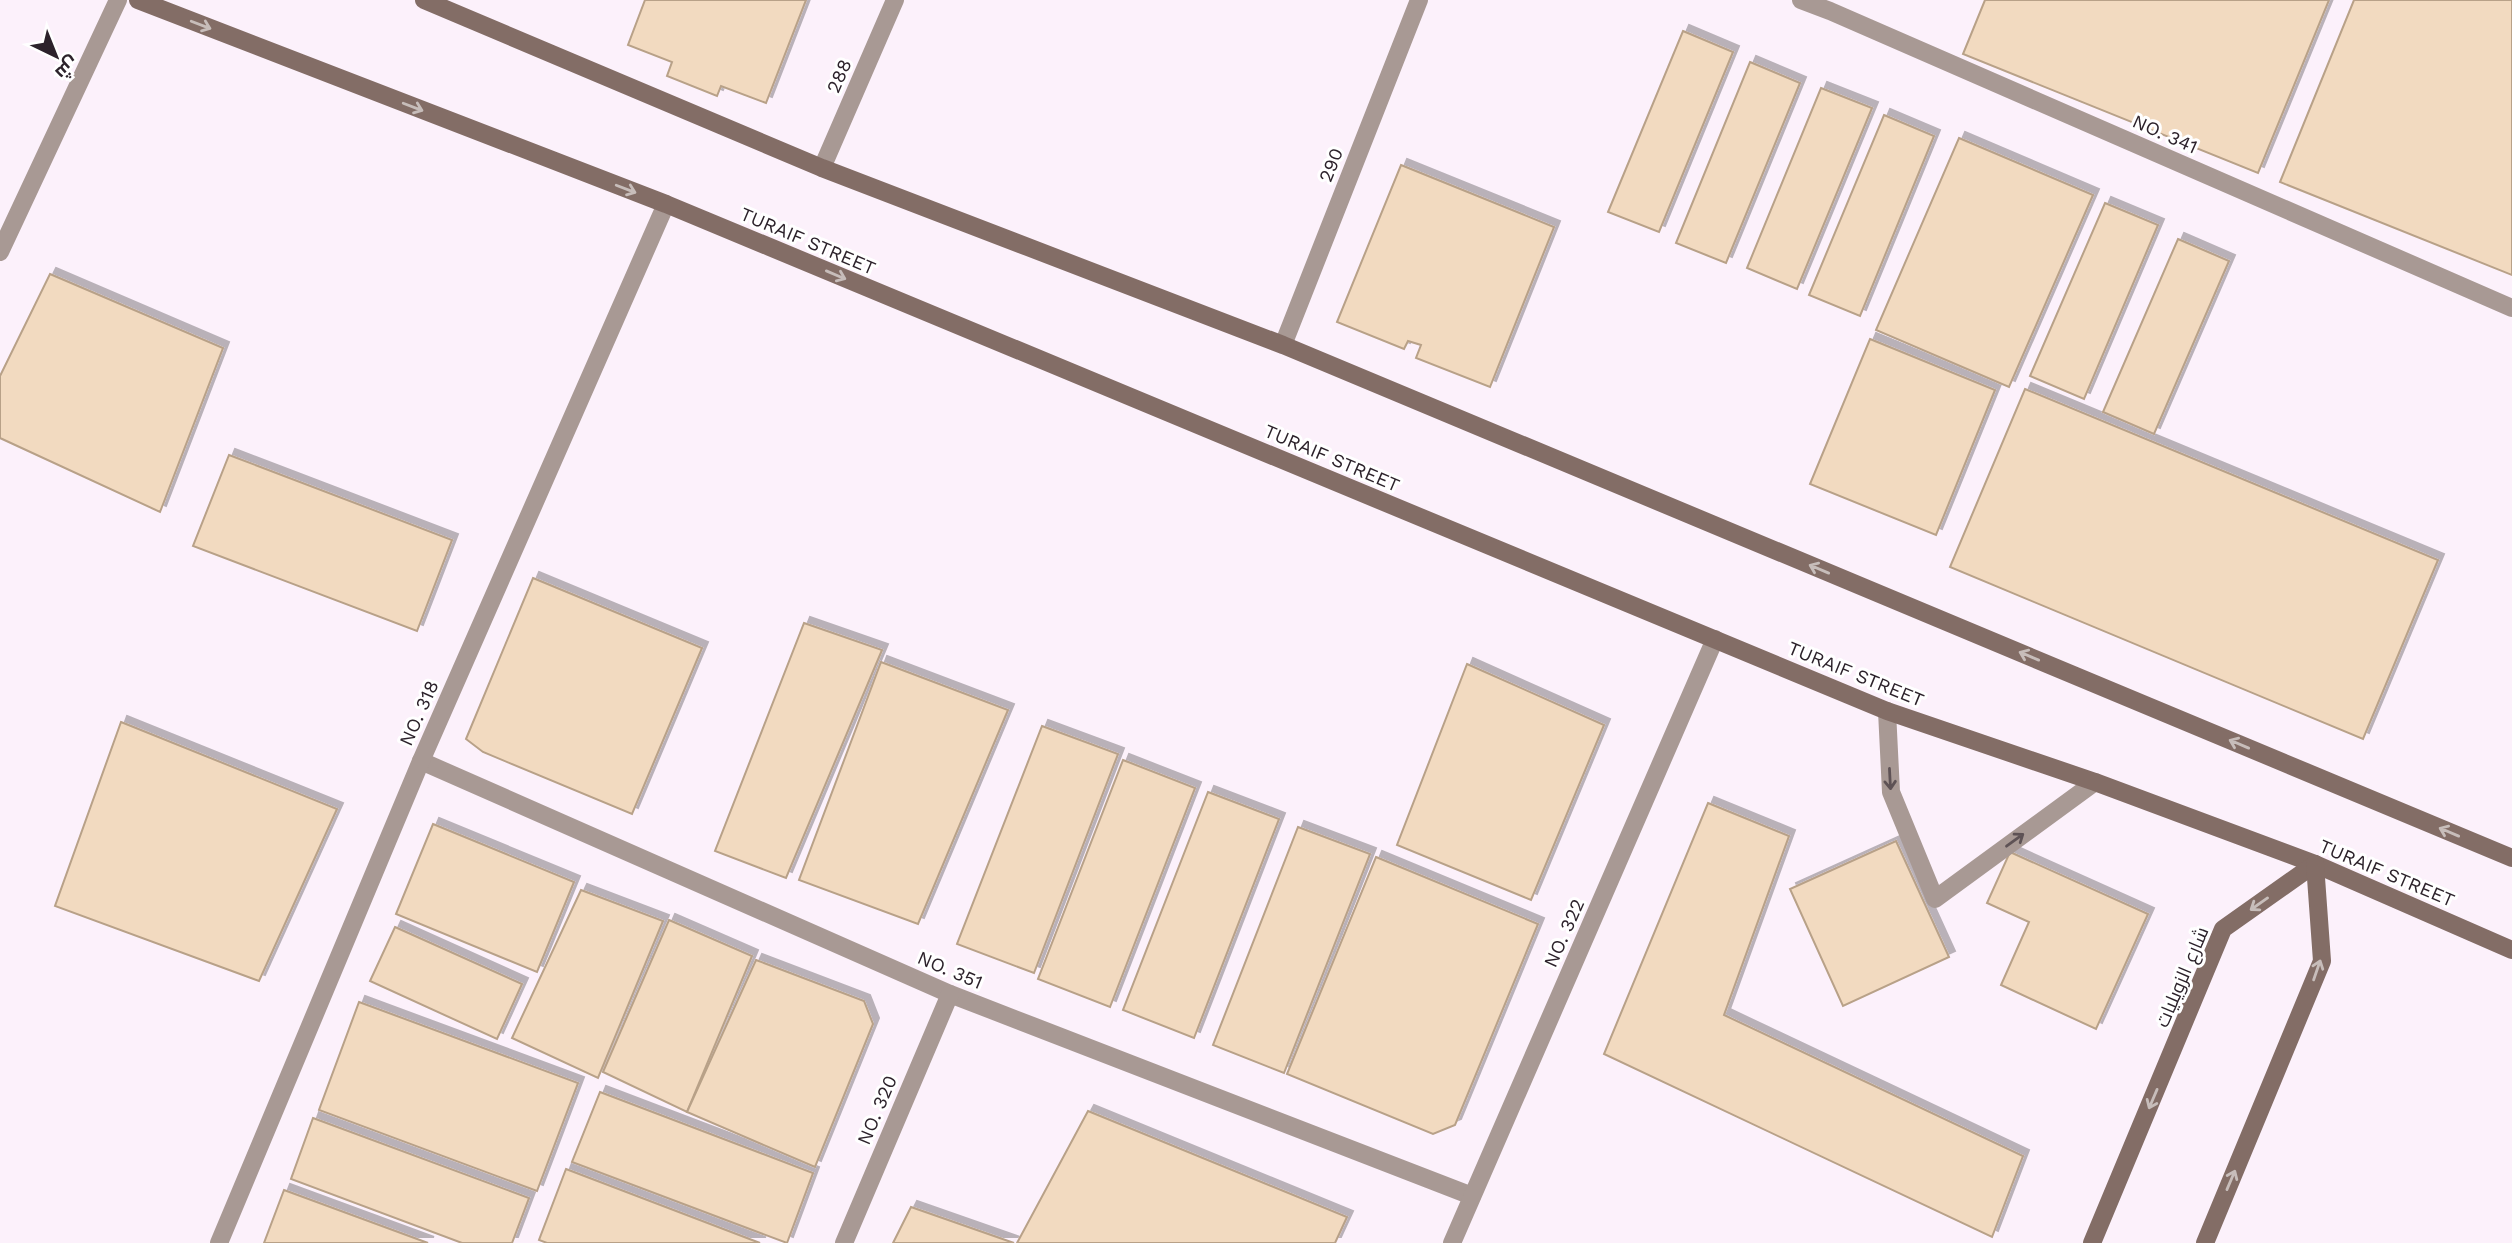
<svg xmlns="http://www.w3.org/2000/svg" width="2512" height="1243" viewBox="0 0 2512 1243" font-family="'Work Sans',Cairo,sans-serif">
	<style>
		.building { fill: #f2dac0; stroke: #b8a188; stroke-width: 2; filter: url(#shadow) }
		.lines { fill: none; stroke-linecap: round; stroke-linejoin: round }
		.lane { stroke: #a89994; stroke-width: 18 }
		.street { stroke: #a89994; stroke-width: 18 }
		.secondary { stroke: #836d66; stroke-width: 18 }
		.oneway { stroke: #c7bdba }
		.oneway2 { stroke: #5e5255 }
		.labels { text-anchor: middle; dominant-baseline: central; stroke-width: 6; stroke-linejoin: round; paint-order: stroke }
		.street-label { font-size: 19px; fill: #2c222b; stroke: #fff }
	</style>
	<defs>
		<filter id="shadow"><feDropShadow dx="6" dy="-6" stdDeviation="0" flood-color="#0004"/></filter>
	</defs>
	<rect width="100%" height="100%" fill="#fcf1fb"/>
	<g class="building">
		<path d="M 645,0 L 806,0 L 766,103 L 721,86 L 717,96 L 667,76 L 672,62 L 628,45 Z"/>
		<path d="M 1985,0 L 2329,0 L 2258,173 L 1963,54 Z"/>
		<path d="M 2354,0 L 2512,0 L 2512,275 L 2280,182 Z"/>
		<path d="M 1683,31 L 1733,52 L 1659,232 L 1608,212 Z"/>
		<path d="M 1750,62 L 1800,83 L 1726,263 L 1676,243 Z"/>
		<path d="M 1821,88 L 1872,108 L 1797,289 L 1747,268 Z"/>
		<path d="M 1884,115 L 1934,136 L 1860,316 L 1809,295 Z"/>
		<path d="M 1959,138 L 2093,195 L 2009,387 L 1876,330 Z"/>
		<path d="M 1401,165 L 1554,227 L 1490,387 L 1416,358 L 1421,345 L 1408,341 L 1404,349 L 1337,322 Z"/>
		<path d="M 2105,203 L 2158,225 L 2084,399 L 2030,376 Z"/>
		<path d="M 2178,239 L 2229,261 L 2154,434 L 2103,412 Z"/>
		<path d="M 50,274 L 223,348 L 160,512 L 0,438 L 0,376 Z"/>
		<path d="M 1870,339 L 1995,390 L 1936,535 L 1810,484 Z"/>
		<path d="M 2025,389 L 2438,560 L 2363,739 L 1950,567 Z"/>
		<path d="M 229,455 L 452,540 L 417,631 L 193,546 Z"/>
		<path d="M 533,578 L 702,648 L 632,814 L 483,752 L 466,739 Z"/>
		<path d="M 804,623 L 882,650 L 786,878 L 715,851 Z"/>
		<path d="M 881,662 L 1008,710 L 918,924 L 799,880 Z"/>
		<path d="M 1467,664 L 1604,725 L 1531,900 L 1397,845 Z"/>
		<path d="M 121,722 L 337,809 L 259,981 L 55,906 Z"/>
		<path d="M 1042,726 L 1118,754 L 1034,973 L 957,944 Z"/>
		<path d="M 1123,760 L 1195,788 L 1110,1007 L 1038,979 Z"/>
		<path d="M 1208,792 L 1279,819 L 1194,1038 L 1123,1010 Z"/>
		<path d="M 1708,803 L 1789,836 L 1724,1015 L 2023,1156 L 1992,1237 L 1604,1054 Z"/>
		<path d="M 433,824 L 574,882 L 537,972 L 396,914 Z"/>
		<path d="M 1298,827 L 1370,854 L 1284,1073 L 1213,1045 Z"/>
		<path d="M 1896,841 L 1949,957 L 1843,1006 L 1790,889 Z"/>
		<path d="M 2010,852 L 2148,914 L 2096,1029 L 2001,985 L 2029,922 L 1987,903 Z"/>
		<path d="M 1376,857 L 1538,924 L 1455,1125 L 1433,1134 L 1287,1074 Z"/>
		<path d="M 581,890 L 663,921 L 598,1078 L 512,1038 Z"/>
		<path d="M 669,920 L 752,956 L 687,1112 L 603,1072 Z"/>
		<path d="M 395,927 L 522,984 L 497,1039 L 370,981 Z"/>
		<path d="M 756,960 L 864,1001 L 873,1024 L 815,1167 L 687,1112 Z"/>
		<path d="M 359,1002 L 578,1083 L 537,1191 L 319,1110 Z"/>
		<path d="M 600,1092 L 813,1173 L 787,1243 L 572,1162 Z"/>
		<path d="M 1088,1111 L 1347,1217 L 1335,1243 L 1017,1243 Z"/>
		<path d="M 313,1118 L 529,1198 L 512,1243 L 462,1243 L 291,1179 Z"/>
		<path d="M 566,1169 L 760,1243 L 547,1243 L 539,1240 Z"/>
		<path d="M 284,1190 L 428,1243 L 264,1243 Z"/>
		<path d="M 911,1207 L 1014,1243 L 893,1243 Z"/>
	</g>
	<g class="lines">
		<path class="lane" d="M 1887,711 L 1891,792 L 1935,899 L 2095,782"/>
		<g class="street">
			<path d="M 1801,0 L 1830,11 L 2512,308"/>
			<path d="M 822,168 L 895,0"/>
			<path d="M 0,252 L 118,0"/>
			<path d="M 1283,345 L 1419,0"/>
			<path d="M 421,761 L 950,994 L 1472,1196"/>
			<path d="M 219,1243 L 421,761 L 666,204"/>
			<path d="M 844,1243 L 950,994"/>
			<path d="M 1452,1243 L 1715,639"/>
		</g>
		<g class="secondary">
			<path d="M 138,0 L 666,204 L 1887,711 L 2095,782 L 2315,864 L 2512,950"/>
			<path d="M 424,0 L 822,168 L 1283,345 L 2512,858"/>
			<path d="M 2092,1243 L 2223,929 L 2315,864"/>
			<path d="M 2205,1243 L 2322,961 L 2315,864"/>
		</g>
	</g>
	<defs><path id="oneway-shaft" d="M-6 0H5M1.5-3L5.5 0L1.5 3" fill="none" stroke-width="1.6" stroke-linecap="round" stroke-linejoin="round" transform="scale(1.75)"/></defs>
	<g class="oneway">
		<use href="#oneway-shaft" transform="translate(201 25) rotate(21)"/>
		<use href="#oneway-shaft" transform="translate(413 107) rotate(21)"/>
		<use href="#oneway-shaft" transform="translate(626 189) rotate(21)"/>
		<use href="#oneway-shaft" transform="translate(836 275) rotate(23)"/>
		<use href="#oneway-shaft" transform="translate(1819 569) rotate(-157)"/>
		<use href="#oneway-shaft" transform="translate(2029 656) rotate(-157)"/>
		<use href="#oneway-shaft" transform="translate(2239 744) rotate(-157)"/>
		<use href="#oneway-shaft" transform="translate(2449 832) rotate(-157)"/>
		<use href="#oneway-shaft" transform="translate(2259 904) rotate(145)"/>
		<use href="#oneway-shaft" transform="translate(2317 970) rotate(-71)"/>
		<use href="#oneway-shaft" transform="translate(2153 1099) rotate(113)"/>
		<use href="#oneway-shaft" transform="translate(2231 1180) rotate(-67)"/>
	</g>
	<g class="oneway2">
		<use href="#oneway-shaft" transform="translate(1890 779) rotate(87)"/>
		<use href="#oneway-shaft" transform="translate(2015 840) rotate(-36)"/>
	</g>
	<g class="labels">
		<g class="street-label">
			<text transform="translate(839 76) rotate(-66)">288</text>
			<text transform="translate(2165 134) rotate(24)">NO. 341</text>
			<text transform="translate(1331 165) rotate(-68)">290</text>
			<text transform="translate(808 241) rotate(23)">TURAIF STREET</text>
			<text transform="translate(1332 458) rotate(23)">TURAIF STREET</text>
			<text transform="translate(1856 674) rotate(22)">TURAIF STREET</text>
			<text transform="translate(419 713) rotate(-66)">NO. 318</text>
			<text transform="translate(2387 873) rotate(23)">TURAIF STREET</text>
			<text transform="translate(1564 933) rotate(-66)">NO. 322</text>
			<text transform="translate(950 970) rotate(23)">NO. 351</text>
			<text transform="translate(2182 977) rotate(-67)">شارع الزويليات</text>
			<text transform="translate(877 1110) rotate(-67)">NO. 320</text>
		</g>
	</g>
	<g transform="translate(56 56) rotate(137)" stroke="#ffffff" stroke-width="5" paint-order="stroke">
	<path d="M0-5L12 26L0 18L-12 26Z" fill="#2c222b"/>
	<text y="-10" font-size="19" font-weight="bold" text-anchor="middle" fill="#2c222b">ش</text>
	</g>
</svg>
